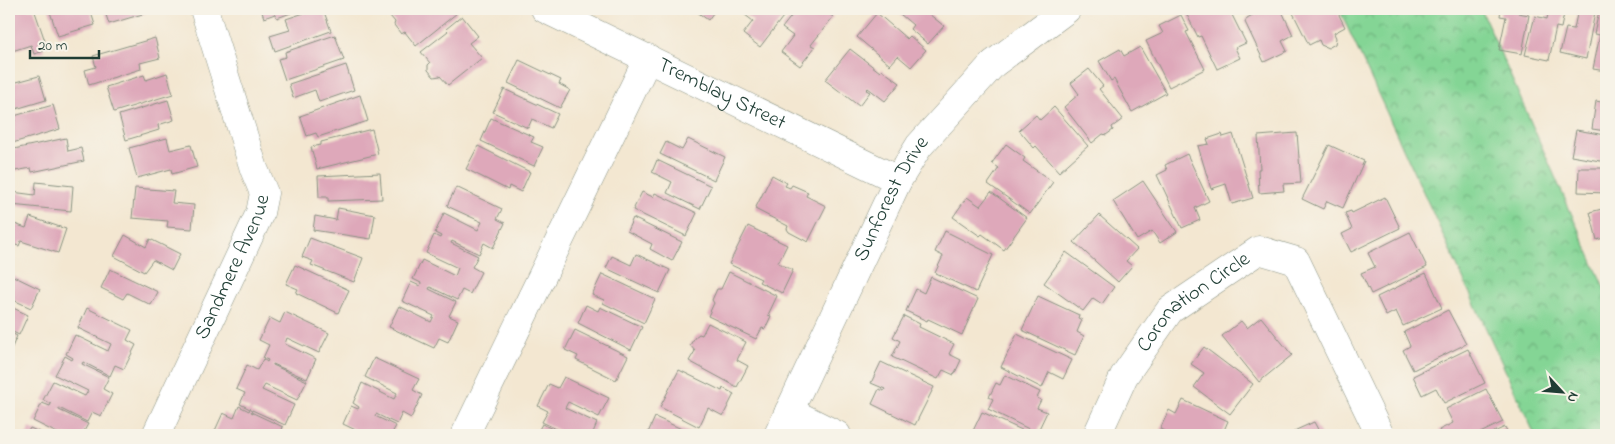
<svg xmlns="http://www.w3.org/2000/svg" width="1615" height="444" viewBox="0 0 1615 444" font-family="'Indie Flower',sans-serif">
	<style>
		.park { fill: url(#park-crowns); stroke: #528964 }
		.building { fill: #dea8ba }
		.lines { fill: none; stroke-linecap: round; stroke-linejoin: round }
		.minor-casing { stroke: #899282; stroke-width: 29 }
		.minor { stroke: #fff; stroke-width: 28 }
		.labels { text-anchor: middle; dominant-baseline: central; stroke-width: 4; stroke-linejoin: round; paint-order: stroke }
		.street-label { font-size: 21px; fill: #1f3d34; stroke: #f7f3e8 }
	</style>
	<defs>
		<pattern id="park-crowns" width="20" height="18" patternUnits="userSpaceOnUse" patternTransform="scale(1.25)"><rect width="20" height="18" fill="#84d595"/><path d="M2 6a3 3 0 1 1 6 0M12 15a3 3 0 1 1 6 0" fill="none" stroke="#6bae7a"/></pattern>
	</defs>
	<rect width="100%" height="100%" fill="#f7f3e8"/>
	<filter id="ink" filterUnits="userSpaceOnUse"><feTurbulence type="fractalNoise" baseFrequency=".02" numOctaves="2"/><feDisplacementMap in="SourceGraphic" scale="10" xChannelSelector="R" yChannelSelector="G"/><feConvolveMatrix kernelMatrix="1 2 1 2 8 2 1 2 1" color-interpolation-filters="sRGB"/></filter>
	<filter id="wash" filterUnits="userSpaceOnUse"><feTurbulence type="fractalNoise" baseFrequency=".0096" numOctaves="4" result="noise"/><feDisplacementMap in="SourceGraphic" scale="20" xChannelSelector="R" yChannelSelector="G"/><feGaussianBlur stdDeviation="1.12" result="paint"/><feColorMatrix in="noise" values="0 0 0 0 0 0 0 0 0 0 0 0 0 0 0 0 0 1.4 0 .05"/><feComposite in="paint" operator="in"/></filter>
	<g filter="url(#wash)">
		<rect width="100%" height="100%" fill="#f3e7d1"/>
		<path class="park" d="M 1339,9 L 1481,9 L 1606,292 L 1606,435 L 1535,435 Z"/>
		<g id="blocks">
			<g class="building">
				<path d="M 9,9 L 34,9 L 45,41 L 41,42 L 44,51 L 34,54 L 31,45 L 9,52 Z"/>
				<path d="M 49,9 L 90,9 L 95,25 L 58,36 Z"/>
				<path d="M 104,9 L 145,9 L 146,13 L 109,24 Z"/>
				<path d="M 261,9 L 302,9 L 277,18 L 275,14 L 264,18 Z"/>
				<path d="M 316,9 L 323,9 L 331,31 L 275,51 L 270,36 L 290,30 L 286,19 Z"/>
				<path d="M 387,9 L 454,9 L 457,13 L 416,46 L 405,32 L 401,34 L 394,25 L 395,22 L 385,10 Z"/>
				<path d="M 693,9 L 716,9 L 708,20 Z"/>
				<path d="M 742,9 L 789,9 L 760,47 L 743,34 L 753,21 L 740,11 Z"/>
				<path d="M 797,9 L 823,9 L 833,17 L 811,45 L 815,47 L 800,66 L 781,52 L 793,36 L 782,28 Z"/>
				<path d="M 894,9 L 934,9 L 929,14 L 944,26 L 928,44 L 910,29 L 913,25 Z"/>
				<path d="M 1201,9 L 1209,9 L 1211,12 L 1217,9 L 1229,9 L 1246,43 L 1235,48 L 1240,58 L 1217,69 L 1201,36 L 1198,37 L 1187,15 Z"/>
				<path d="M 1257,9 L 1281,9 L 1293,35 L 1282,41 L 1287,51 L 1264,62 L 1245,22 L 1247,18 L 1258,12 Z"/>
				<path d="M 1291,9 L 1336,9 L 1345,27 L 1334,33 L 1336,38 L 1335,44 L 1328,48 L 1321,45 L 1319,40 L 1309,45 Z"/>
				<path d="M 1501,9 L 1519,9 L 1518,13 L 1529,15 L 1522,54 L 1499,50 L 1506,17 L 1500,16 Z"/>
				<path d="M 1549,9 L 1565,9 L 1561,28 L 1556,27 L 1549,60 L 1525,55 L 1535,16 L 1547,19 Z"/>
				<path d="M 1578,9 L 1595,12 L 1586,59 L 1560,53 L 1566,28 L 1574,29 Z"/>
				<path d="M 1599,11 L 1606,13 L 1606,71 L 1593,69 L 1600,35 L 1594,34 Z"/>
				<path d="M 877,13 L 907,39 L 910,36 L 926,50 L 911,67 L 898,56 L 890,65 L 857,37 Z"/>
				<path d="M 1181,15 L 1189,31 L 1186,32 L 1205,69 L 1169,87 L 1146,41 L 1163,33 L 1159,26 Z"/>
				<path d="M 462,16 L 478,36 L 469,43 L 482,58 L 448,85 L 440,76 L 434,77 L 428,70 L 428,65 L 430,63 L 421,52 L 448,31 L 446,29 Z"/>
				<path d="M 335,35 L 344,60 L 285,80 L 278,59 L 286,57 L 285,52 Z"/>
				<path d="M 155,38 L 160,58 L 140,63 L 141,69 L 89,85 L 85,70 L 96,67 L 93,56 Z"/>
				<path d="M 1140,47 L 1166,93 L 1132,112 L 1114,79 L 1111,81 L 1099,61 L 1120,49 L 1124,56 Z"/>
				<path d="M 850,49 L 880,72 L 882,70 L 900,83 L 885,101 L 868,88 L 866,90 L 870,92 L 859,106 L 825,80 Z"/>
				<path d="M 519,60 L 561,80 L 559,84 L 570,90 L 560,108 L 508,83 Z"/>
				<path d="M 346,65 L 354,90 L 319,102 L 315,90 L 293,98 L 289,84 Z"/>
				<path d="M 1089,69 L 1103,86 L 1099,89 L 1123,119 L 1112,127 L 1113,130 L 1106,135 L 1103,134 L 1092,143 L 1064,107 L 1079,94 L 1071,83 Z"/>
				<path d="M 167,73 L 173,94 L 114,112 L 106,87 L 144,75 L 146,80 Z"/>
				<path d="M 39,76 L 46,100 L 9,111 L 9,84 Z"/>
				<path d="M 504,89 L 558,114 L 551,128 L 532,119 L 528,128 L 493,112 Z"/>
				<path d="M 360,95 L 368,121 L 318,137 L 316,133 L 307,136 L 300,116 Z"/>
				<path d="M 168,100 L 174,120 L 158,125 L 159,130 L 126,140 L 119,115 Z"/>
				<path d="M 1596,101 L 1606,103 L 1606,131 L 1592,129 Z"/>
				<path d="M 53,105 L 60,129 L 9,144 L 9,123 L 15,121 L 14,116 Z"/>
				<path d="M 1054,107 L 1088,146 L 1059,172 L 1036,146 L 1034,148 L 1019,130 L 1036,115 L 1040,120 Z"/>
				<path d="M 491,118 L 534,137 L 531,142 L 543,147 L 534,166 L 481,141 Z"/>
				<path d="M 372,129 L 378,154 L 317,169 L 311,147 L 321,145 L 321,142 Z"/>
				<path d="M 1576,130 L 1606,135 L 1606,162 L 1571,156 Z"/>
				<path d="M 1297,133 L 1301,183 L 1283,184 L 1284,191 L 1259,193 L 1258,169 L 1260,169 L 1258,136 Z"/>
				<path d="M 1222,134 L 1223,137 L 1233,134 L 1253,198 L 1232,204 L 1226,184 L 1211,189 L 1198,146 L 1209,144 L 1207,139 Z"/>
				<path d="M 66,138 L 68,151 L 81,148 L 84,161 L 32,172 L 31,168 L 10,172 L 9,150 Z"/>
				<path d="M 167,138 L 170,150 L 191,145 L 197,167 L 172,174 L 171,169 L 137,178 L 129,148 Z"/>
				<path d="M 688,139 L 725,157 L 714,180 L 660,154 L 666,142 L 682,150 Z"/>
				<path d="M 1006,144 L 1025,158 L 1023,161 L 1053,182 L 1030,214 L 988,184 L 999,168 L 992,163 Z"/>
				<path d="M 1329,145 L 1364,161 L 1343,208 L 1327,201 L 1323,209 L 1302,199 Z"/>
				<path d="M 478,146 L 530,172 L 521,192 L 509,186 L 508,190 L 466,169 Z"/>
				<path d="M 1187,154 L 1209,201 L 1195,208 L 1200,220 L 1182,228 L 1157,175 L 1167,170 L 1165,165 Z"/>
				<path d="M 657,160 L 711,186 L 700,209 L 667,193 L 672,182 L 652,172 Z"/>
				<path d="M 1579,168 L 1606,168 L 1606,193 L 1578,192 Z"/>
				<path d="M 380,173 L 382,199 L 328,201 L 328,197 L 319,197 L 318,176 Z"/>
				<path d="M 772,175 L 787,183 L 785,186 L 790,188 L 792,185 L 808,192 L 806,196 L 826,206 L 808,242 L 789,232 L 787,229 L 788,226 L 755,209 Z"/>
				<path d="M 1143,181 L 1177,232 L 1160,243 L 1152,231 L 1137,240 L 1113,201 Z"/>
				<path d="M 36,182 L 73,186 L 71,211 L 11,205 L 12,192 L 35,195 Z"/>
				<path d="M 456,187 L 502,209 L 497,219 L 505,223 L 493,248 L 484,243 L 479,254 L 452,241 L 451,243 L 478,256 L 472,267 L 481,272 L 470,294 L 462,290 L 457,300 L 430,287 L 429,289 L 456,302 L 449,316 L 458,320 L 448,342 L 439,338 L 434,348 L 389,327 L 399,306 L 431,322 L 434,316 L 402,301 L 411,282 L 420,286 L 421,283 L 413,279 L 422,260 L 455,276 L 458,268 L 426,253 L 434,235 L 440,238 L 441,236 L 435,233 L 444,213 L 478,230 L 482,222 L 447,206 Z"/>
				<path d="M 135,188 L 174,191 L 172,203 L 194,205 L 192,229 L 167,227 L 168,221 L 132,218 Z"/>
				<path d="M 642,192 L 653,197 L 655,193 L 697,213 L 686,236 L 633,210 Z"/>
				<path d="M 991,192 L 1027,218 L 1004,250 L 982,234 L 980,236 L 953,217 L 967,197 L 980,206 Z"/>
				<path d="M 1385,197 L 1400,228 L 1351,252 L 1342,234 L 1352,229 L 1345,213 L 1351,211 L 1352,213 Z"/>
				<path d="M 338,208 L 375,215 L 371,239 L 313,230 L 315,216 L 336,220 Z"/>
				<path d="M 1606,208 L 1606,237 L 1597,240 L 1590,212 Z"/>
				<path d="M 1099,215 L 1137,249 L 1126,261 L 1132,266 L 1118,282 L 1074,242 Z"/>
				<path d="M 30,217 L 66,229 L 58,253 L 21,241 L 19,246 L 9,243 L 11,237 L 9,237 L 9,222 L 26,228 Z"/>
				<path d="M 633,218 L 682,242 L 672,261 L 650,249 L 652,244 L 627,231 Z"/>
				<path d="M 748,226 L 787,245 L 778,263 L 793,270 L 782,293 L 759,282 L 761,279 L 729,264 Z"/>
				<path d="M 945,231 L 993,255 L 976,292 L 935,273 L 943,256 L 935,252 Z"/>
				<path d="M 1410,232 L 1427,267 L 1371,294 L 1361,273 L 1375,267 L 1368,253 Z"/>
				<path d="M 125,235 L 146,247 L 150,239 L 180,254 L 172,270 L 153,260 L 144,272 L 114,256 Z"/>
				<path d="M 310,238 L 363,258 L 354,282 L 311,265 L 313,261 L 302,257 Z"/>
				<path d="M 1066,252 L 1114,287 L 1102,304 L 1093,298 L 1083,311 L 1044,283 Z"/>
				<path d="M 636,254 L 670,270 L 659,293 L 606,268 L 612,256 L 631,265 Z"/>
				<path d="M 295,265 L 349,290 L 338,313 L 296,293 L 298,289 L 286,284 Z"/>
				<path d="M 110,269 L 158,292 L 151,305 L 127,293 L 123,299 L 101,288 Z"/>
				<path d="M 729,272 L 777,296 L 768,315 L 771,316 L 765,329 L 762,328 L 756,339 L 708,316 L 714,303 L 712,300 L 717,289 L 721,289 Z"/>
				<path d="M 1426,273 L 1442,308 L 1403,326 L 1396,311 L 1386,316 L 1377,297 Z"/>
				<path d="M 9,274 L 40,289 L 31,308 L 9,298 Z"/>
				<path d="M 602,274 L 655,299 L 644,323 L 603,303 L 604,300 L 592,295 Z"/>
				<path d="M 931,277 L 978,299 L 962,335 L 928,319 L 927,321 L 906,311 L 916,289 L 924,293 Z"/>
				<path d="M 1038,296 L 1079,315 L 1078,318 L 1082,320 L 1077,332 L 1084,336 L 1075,355 L 1022,330 Z"/>
				<path d="M 586,305 L 598,311 L 600,307 L 642,327 L 631,350 L 578,323 Z"/>
				<path d="M 9,306 L 28,315 L 19,335 L 11,331 L 11,333 L 17,336 L 9,354 Z"/>
				<path d="M 87,308 L 132,330 L 127,340 L 136,345 L 124,369 L 115,365 L 110,376 L 83,362 L 82,364 L 109,377 L 103,389 L 112,394 L 101,416 L 92,412 L 87,422 L 59,408 L 59,410 L 88,424 L 82,435 L 61,435 L 33,421 L 42,403 L 50,406 L 51,404 L 43,400 L 53,381 L 85,396 L 88,391 L 55,375 L 65,356 L 72,360 L 73,358 L 66,354 L 75,335 L 108,351 L 111,344 L 78,328 Z"/>
				<path d="M 1448,310 L 1466,344 L 1413,370 L 1403,350 L 1410,346 L 1404,332 Z"/>
				<path d="M 285,312 L 329,333 L 319,353 L 287,338 L 285,344 L 316,359 L 307,379 L 273,364 L 273,365 L 307,381 L 297,400 L 265,385 L 262,390 L 294,405 L 285,425 L 252,410 L 251,412 L 283,427 L 280,435 L 247,435 L 242,433 L 241,435 L 213,435 L 223,413 L 234,418 L 239,406 L 249,411 L 250,409 L 240,404 L 245,393 L 236,389 L 247,365 L 257,370 L 263,359 L 267,362 L 268,360 L 263,358 L 269,345 L 259,340 L 270,318 L 280,323 Z"/>
				<path d="M 904,316 L 920,324 L 919,327 L 954,344 L 949,354 L 961,360 L 954,375 L 943,370 L 938,379 L 892,357 L 900,341 L 893,337 Z"/>
				<path d="M 1261,317 L 1292,355 L 1259,382 L 1222,336 L 1241,321 L 1247,328 Z"/>
				<path d="M 708,323 L 746,342 L 737,360 L 748,366 L 737,387 L 689,361 L 695,351 L 690,345 L 695,337 L 699,334 L 702,335 Z"/>
				<path d="M 575,330 L 628,356 L 616,380 L 576,360 L 578,356 L 565,350 Z"/>
				<path d="M 1017,334 L 1072,360 L 1063,379 L 1049,372 L 1042,388 L 1001,367 Z"/>
				<path d="M 1204,347 L 1253,384 L 1230,414 L 1194,387 L 1204,373 L 1191,364 Z"/>
				<path d="M 1468,349 L 1485,383 L 1444,403 L 1436,388 L 1422,395 L 1413,376 Z"/>
				<path d="M 374,358 L 419,379 L 413,390 L 422,395 L 411,418 L 402,413 L 397,424 L 376,414 L 375,416 L 396,426 L 391,435 L 366,435 L 343,424 L 351,406 L 358,409 L 359,407 L 353,403 L 362,383 L 394,399 L 397,393 L 365,377 Z"/>
				<path d="M 881,362 L 934,387 L 915,425 L 872,404 L 879,389 L 884,391 L 885,389 L 871,383 Z"/>
				<path d="M 679,370 L 722,391 L 723,388 L 734,394 L 723,416 L 708,408 L 699,427 L 660,407 Z"/>
				<path d="M 1005,375 L 1040,392 L 1037,398 L 1041,400 L 1037,408 L 1047,412 L 1037,433 L 988,409 L 993,399 L 989,397 L 996,383 L 1000,385 Z"/>
				<path d="M 564,377 L 609,398 L 599,417 L 568,402 L 565,408 L 597,423 L 592,435 L 569,435 L 542,422 L 548,411 L 538,406 L 549,384 L 558,388 Z"/>
				<path d="M 1486,389 L 1503,422 L 1476,435 L 1442,435 L 1439,430 L 1453,423 L 1446,409 Z"/>
				<path d="M 1183,400 L 1228,421 L 1222,435 L 1173,435 L 1160,429 L 1169,410 L 1176,414 Z"/>
				<path d="M 982,412 L 1033,435 L 971,435 Z"/>
				<path d="M 655,417 L 695,435 L 647,435 Z"/>
				<path d="M 1314,422 L 1321,435 L 1290,435 L 1295,433 L 1294,431 Z"/>
				<path d="M 542,424 L 565,435 L 525,435 L 527,431 L 536,435 Z"/>
				<path d="M 1505,427 L 1509,435 L 1488,435 Z"/>
				<path d="M 30,428 L 46,435 L 26,435 Z"/>
			</g>
		</g>
	</g>
	<g filter="url(#ink)">
		<use href="#blocks" fill-opacity="0" stroke="#899282" stroke-width="1"/>
		<g class="lines">
			<defs>
				<g id="minor">
					<path id="s1" d="M 545,9 L 898,180"/>
					<path d="M 789,411 L 837,435"/>
					<path id="s2" d="M 156,435 L 260,213 L 264,193 L 254,169 L 204,9"/>
					<path d="M 465,435 L 648,58"/>
					<path id="s3" d="M 778,435 L 898,180 L 919,146 L 993,64 L 1067,9"/>
					<path id="s4" d="M 1097,435 L 1124,376 L 1170,310 L 1259,250 L 1296,261 L 1380,435"/>
				</g>
			</defs>
			<use href="#minor" class="minor-casing"/>
			<use href="#minor" class="minor"/>
		</g>
	</g>
	<g class="labels">
		<g class="street-label">
			<text stroke="none"><textPath href="#s1" startOffset="196">Tremblay Street</textPath></text>
			<text stroke="none"><textPath href="#s3" startOffset="262">Sunforest Drive</textPath></text>
			<text stroke="none"><textPath href="#s2" startOffset="185">Sandmere Avenue</textPath></text>
			<text stroke="none"><textPath href="#s4" startOffset="168">Coronation Circle</textPath></text>
		</g>
	</g>
	<rect width="1615" height="444" fill="none" stroke="#f7f3e8" stroke-width="30"/>
	<g transform="translate(1562 392) rotate(116)" stroke="#f7f3e8" stroke-width="4" paint-order="stroke">
	<path d="M0-4L9 19L0 12L-9 19Z" fill="#1f3d34"/>
	<text y="-8" font-size="14" font-weight="bold" text-anchor="middle" fill="#1f3d34">N</text>
	</g>
	<path d="M30 50v8h69v-8" fill="none" stroke="#1f3d34" stroke-width="2.5"/>
	<text x="38" y="50" font-size="15" fill="#1f3d34" stroke="#f7f3e8" stroke-width="4" paint-order="stroke">20 m</text>
</svg>
